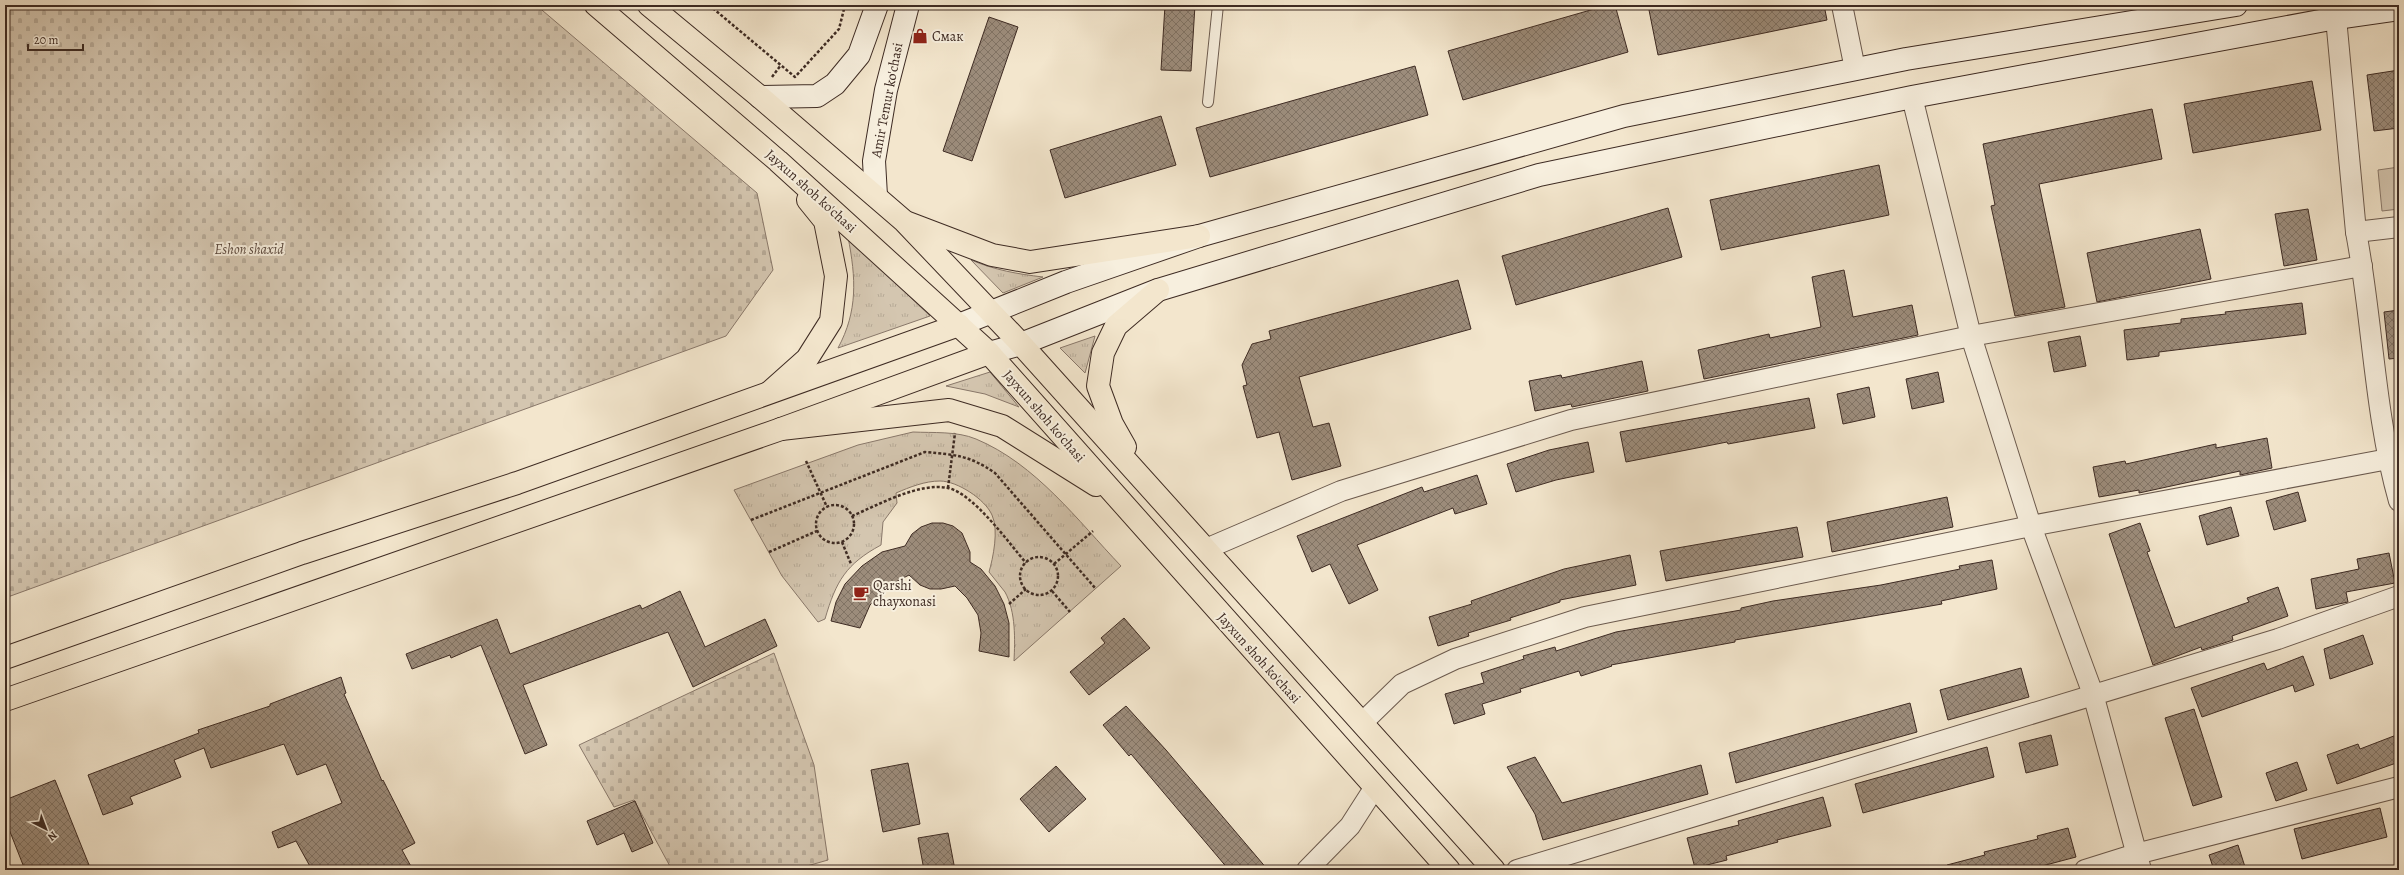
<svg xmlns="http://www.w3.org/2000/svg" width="2404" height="875" viewBox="0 0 2404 875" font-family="Alegreya,serif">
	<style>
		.grass { fill: url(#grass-tufts); stroke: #89786a }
		.cemetery { fill: url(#cemetery-stones); stroke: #89786a }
		.pitch { fill: #d4c6b0; stroke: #89786a }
		.building { fill: url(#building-cross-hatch); stroke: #3e2b23 }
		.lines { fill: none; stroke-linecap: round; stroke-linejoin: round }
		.lane-casing { stroke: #6b5a4e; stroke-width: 12 }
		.street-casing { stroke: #6b5a4e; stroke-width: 22 }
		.secondary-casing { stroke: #3e2b23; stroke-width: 24 }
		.primary-casing { stroke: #3e2b23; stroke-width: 24 }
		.highway-casing { stroke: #3e2b23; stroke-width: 24 }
		.path { stroke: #3e2b23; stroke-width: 2.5; stroke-dasharray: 3 2; stroke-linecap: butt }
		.lane { stroke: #f7efde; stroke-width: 10 }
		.street { stroke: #f7efde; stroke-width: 20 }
		.secondary { stroke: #f7efde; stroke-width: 22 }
		.primary { stroke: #f3e6cd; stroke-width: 22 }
		.highway { stroke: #f3e6cd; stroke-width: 22 }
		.labels { text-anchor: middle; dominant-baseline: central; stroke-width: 4; stroke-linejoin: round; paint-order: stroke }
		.poi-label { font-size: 14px; fill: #3e2b23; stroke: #f7efde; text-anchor: start }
		.street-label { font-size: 14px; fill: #3e2b23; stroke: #f7efde }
		.park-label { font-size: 14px; font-style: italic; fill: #5c4a3f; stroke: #f7efde }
	</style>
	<defs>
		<pattern id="grass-tufts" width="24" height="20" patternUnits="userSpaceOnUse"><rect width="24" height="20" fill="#d4c6b0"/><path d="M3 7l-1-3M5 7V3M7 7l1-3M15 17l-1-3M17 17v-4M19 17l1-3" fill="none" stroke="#b7aa97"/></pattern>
		<pattern id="cemetery-stones" width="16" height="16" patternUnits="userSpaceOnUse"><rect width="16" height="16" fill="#d4c6b0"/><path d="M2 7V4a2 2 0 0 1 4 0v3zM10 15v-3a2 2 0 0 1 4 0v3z" fill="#b7aa97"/></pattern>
		<pattern id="building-cross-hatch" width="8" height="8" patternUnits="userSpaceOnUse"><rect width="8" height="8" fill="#9c8c7b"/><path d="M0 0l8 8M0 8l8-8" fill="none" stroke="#817364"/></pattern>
	</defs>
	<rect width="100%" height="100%" fill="#f3e6cd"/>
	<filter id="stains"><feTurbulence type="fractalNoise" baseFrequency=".005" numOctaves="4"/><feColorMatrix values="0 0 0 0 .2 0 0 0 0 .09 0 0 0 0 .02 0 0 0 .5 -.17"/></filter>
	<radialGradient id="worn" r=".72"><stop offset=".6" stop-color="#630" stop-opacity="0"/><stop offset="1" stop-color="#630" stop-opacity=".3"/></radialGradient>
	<g class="grass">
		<path d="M 848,237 L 930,316 L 838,348 C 858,311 856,278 848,237 Z"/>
		<path d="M 971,260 C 995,270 1017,274 1043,277 L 1003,293 Z"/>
		<path d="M 1095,336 L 1085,373 L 1060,348 Z"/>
		<path d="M 990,372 L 1019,407 L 985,394 L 946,386 Z"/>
		<path d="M 913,432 C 933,433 957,431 976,439 C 1036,464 1078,521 1121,566 L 1014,661 C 1015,640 1016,612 1005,592 C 1000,585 994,579 989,572 C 993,558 999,530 992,515 C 985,499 957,481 940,481 C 925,481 910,487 896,493 L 897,503 L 883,522 L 881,545 C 846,564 836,581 825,619 L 818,622 L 782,576 L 734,490 L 858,445 Z"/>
	</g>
	<g class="cemetery">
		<path d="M 5,5 L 536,5 L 757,193 L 773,270 L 726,336 L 5,598 Z"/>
		<path d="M 774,653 L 814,765 L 828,860 L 793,870 L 672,870 L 634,800 L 614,807 L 579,745 Z"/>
	</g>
	<path class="pitch" d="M 2399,167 L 2399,209 L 2382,211 L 2378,170 Z"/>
	<g class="building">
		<path d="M 1165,5 L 1195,5 L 1191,71 L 1161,70 Z"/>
		<path d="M 1608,5 L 1615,5 L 1628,52 L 1463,100 L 1448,51 Z"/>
		<path d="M 1648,5 L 1824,5 L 1827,20 L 1658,55 Z"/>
		<path d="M 989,17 L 1018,27 L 972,161 L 943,151 Z"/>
		<path d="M 1415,66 L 1428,115 L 1210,177 L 1196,128 Z"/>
		<path d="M 2399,70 L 2399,128 L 2374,131 L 2367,75 Z"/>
		<path d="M 2312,81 L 2321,130 L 2193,153 L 2184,104 Z"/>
		<path d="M 2152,109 L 2162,159 L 2039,184 L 2065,307 L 2015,316 L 1991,206 L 1995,205 L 1983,144 Z"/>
		<path d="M 1161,116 L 1176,165 L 1065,198 L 1050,150 Z"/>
		<path d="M 1879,165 L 1889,215 L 1721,250 L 1710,200 Z"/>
		<path d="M 1668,208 L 1682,257 L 1516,305 L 1502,256 Z"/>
		<path d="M 2308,209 L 2317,260 L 2284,266 L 2275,214 Z"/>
		<path d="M 2200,229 L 2211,279 L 2097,302 L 2087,253 Z"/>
		<path d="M 1844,270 L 1853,317 L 1912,305 L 1918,335 L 1704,379 L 1698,350 L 1769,334 L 1770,338 L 1821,327 L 1812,277 Z"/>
		<path d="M 1458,280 L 1471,329 L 1299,377 L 1313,427 L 1329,423 L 1341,466 L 1292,480 L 1279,432 L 1257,438 L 1243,386 L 1247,385 L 1242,365 L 1252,344 L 1271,339 L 1269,331 Z"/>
		<path d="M 2302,303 L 2306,334 L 2159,352 L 2159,356 L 2127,360 L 2124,330 L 2181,323 L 2181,319 L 2226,314 L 2225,312 Z"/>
		<path d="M 2399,310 L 2399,358 L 2389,359 L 2384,312 Z"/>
		<path d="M 2080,336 L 2086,366 L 2054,372 L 2048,342 Z"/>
		<path d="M 1642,361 L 1648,391 L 1572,407 L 1571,404 L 1535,411 L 1529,381 L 1561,375 L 1562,378 Z"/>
		<path d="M 1938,372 L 1944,402 L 1912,409 L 1906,379 Z"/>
		<path d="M 1869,387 L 1875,417 L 1843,424 L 1837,394 Z"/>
		<path d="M 1809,398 L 1815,428 L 1728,444 L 1727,442 L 1626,462 L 1620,432 Z"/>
		<path d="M 2267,438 L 2272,468 L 2240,475 L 2240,471 L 2139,493 L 2139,490 L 2099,497 L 2093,467 L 2125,461 L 2126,464 L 2216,444 L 2216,448 Z"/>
		<path d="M 1588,442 L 1594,472 L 1556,480 L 1516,492 L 1507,464 L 1549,450 Z"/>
		<path d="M 1477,475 L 1487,504 L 1455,514 L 1453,508 L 1357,545 L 1378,590 L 1349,604 L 1330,564 L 1312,572 L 1297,536 L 1422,487 L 1424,492 Z"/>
		<path d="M 2298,492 L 2306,521 L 2274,530 L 2266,501 Z"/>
		<path d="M 1947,497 L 1953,527 L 1832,552 L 1827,522 Z"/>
		<path d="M 2231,507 L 2239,536 L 2207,545 L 2199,516 Z"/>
		<path d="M 932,523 L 943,523 L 953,526 L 962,533 L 970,552 L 970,562 L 981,569 L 995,586 L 1004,604 L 1009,623 L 1009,657 L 979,651 L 981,633 L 978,615 L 967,598 L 955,586 L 941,589 L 930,589 L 920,585 L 909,575 L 888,586 L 870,605 L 860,628 L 831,621 L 836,602 L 845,584 L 862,566 L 882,552 L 905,546 L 912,534 L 921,527 Z"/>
		<path d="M 2140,523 L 2150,551 L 2147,552 L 2175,628 L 2249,602 L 2247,598 L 2278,587 L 2288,616 L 2232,636 L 2233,640 L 2221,644 L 2202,650 L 2201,647 L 2153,665 L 2109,534 Z"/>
		<path d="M 1797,527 L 1803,557 L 1666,581 L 1660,551 Z"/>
		<path d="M 2389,553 L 2395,583 L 2346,592 L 2348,602 L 2316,609 L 2311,579 L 2359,569 L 2357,559 Z"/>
		<path d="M 1630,555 L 1636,585 L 1560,600 L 1560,602 L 1510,618 L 1511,620 L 1468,633 L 1469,636 L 1438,646 L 1429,617 L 1472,604 L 1471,601 L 1564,569 Z"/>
		<path d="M 1992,560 L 1997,589 L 1941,601 L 1942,604 L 1735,640 L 1735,642 L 1611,665 L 1612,666 L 1581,676 L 1579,671 L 1520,689 L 1521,692 L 1482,704 L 1485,714 L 1454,724 L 1445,694 L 1484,683 L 1481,673 L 1524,659 L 1523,656 L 1555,647 L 1556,651 L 1616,632 L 1741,610 L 1741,608 L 1773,601 L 1881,585 L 1960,569 L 1959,566 Z"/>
		<path d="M 680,591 L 705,647 L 765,619 L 777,646 L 693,687 L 668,632 L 523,685 L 547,745 L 525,754 L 481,645 L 451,658 L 450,655 L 412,669 L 406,654 L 497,619 L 510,654 L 640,605 L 642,609 Z"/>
		<path d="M 1124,618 L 1150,648 L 1089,695 L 1070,672 L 1105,643 L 1101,638 Z"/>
		<path d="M 2363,635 L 2373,664 L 2330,679 L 2324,649 Z"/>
		<path d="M 2303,656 L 2314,685 L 2295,692 L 2293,685 L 2202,717 L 2191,688 L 2264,663 L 2267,670 Z"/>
		<path d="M 2021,668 L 2029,697 L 1948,720 L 1940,690 Z"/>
		<path d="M 341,677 L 346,693 L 344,694 L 382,781 L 383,780 L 415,843 L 402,850 L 413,870 L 312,870 L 296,841 L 278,848 L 272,832 L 342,803 L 326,764 L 297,775 L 284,744 L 211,768 L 204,748 L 174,760 L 181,777 L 130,797 L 133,804 L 103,815 L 88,775 L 199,733 L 198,730 L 270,706 L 270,704 Z"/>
		<path d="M 1910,703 L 1917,732 L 1736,783 L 1729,753 Z"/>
		<path d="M 1126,706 L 1166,750 L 1268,870 L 1229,870 L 1131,754 L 1129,756 L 1103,725 Z"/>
		<path d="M 2194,709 L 2222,797 L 2193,806 L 2165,718 Z"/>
		<path d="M 2399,734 L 2399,762 L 2337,784 L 2327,755 L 2358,744 L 2360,749 Z"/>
		<path d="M 2051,735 L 2058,765 L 2026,773 L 2019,743 Z"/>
		<path d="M 1987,747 L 1994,777 L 1863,813 L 1855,784 Z"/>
		<path d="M 1535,757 L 1562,803 L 1701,765 L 1708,794 L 1543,840 L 1535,814 L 1507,767 Z"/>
		<path d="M 2297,762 L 2307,790 L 2276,801 L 2266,773 Z"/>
		<path d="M 908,763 L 920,824 L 883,832 L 871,770 Z"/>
		<path d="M 1056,766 L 1086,799 L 1049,832 L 1020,799 Z"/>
		<path d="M 55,780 L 89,865 L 77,870 L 25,870 L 5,819 L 5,800 Z"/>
		<path d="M 1823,797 L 1831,826 L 1777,840 L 1778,842 L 1726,856 L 1727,860 L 1695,868 L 1687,838 L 1739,825 L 1738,821 Z"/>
		<path d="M 635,801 L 653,843 L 632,852 L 624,833 L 597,845 L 587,821 Z"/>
		<path d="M 2380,808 L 2387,837 L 2302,859 L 2294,829 Z"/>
		<path d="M 2068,828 L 2076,857 L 2027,870 L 1948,870 L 1947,865 L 1985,855 L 1984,852 L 2038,839 L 2037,836 Z"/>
		<path d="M 948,833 L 955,870 L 924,870 L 918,838 Z"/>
		<path d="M 2238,845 L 2246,870 L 2214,870 L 2209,855 Z"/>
	</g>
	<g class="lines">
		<defs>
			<path id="lane" d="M 1208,102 L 1218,5"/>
			<g id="street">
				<path d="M 1842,5 L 1855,69"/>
				<path d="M 2336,18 L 2356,232 C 2373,321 2374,413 2399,501"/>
				<path d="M 1912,97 L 1971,336 L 2031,526 L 2093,694 L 2141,870"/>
				<path d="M 2356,232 L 2399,227"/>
				<path d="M 1206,549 L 1341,491 L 1571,420 L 1971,336 L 2362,266"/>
				<path d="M 1363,722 L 1402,684 L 1455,659 L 1585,617 L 2031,526 L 2399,457"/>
				<path d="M 1307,870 L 1350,826 L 1375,787"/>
				<path d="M 1517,870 L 2278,639 L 2399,596"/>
				<path d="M 2085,870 L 2136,854 L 2399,787"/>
			</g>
			<g id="secondary">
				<path d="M 760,97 L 817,96 L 835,84 L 859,55 L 877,5"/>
				<path d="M 876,196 L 874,161 L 886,90 L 908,5"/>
				<path d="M 959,325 L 1066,282 L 1199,236 L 1624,116 L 1906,59 L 2236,5"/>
				<path d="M 989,353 L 1021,344 L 1158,290 L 1539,175 L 1912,97 L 2336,18 L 2399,9"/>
			</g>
			<g id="primary">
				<path d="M 5,658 L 302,553 L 517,483 L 959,325"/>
				<path d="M 5,700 L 781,429 L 989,353"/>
			</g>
			<g id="highway">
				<path d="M 596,5 L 778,161 L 989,353 L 1449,870"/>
				<path d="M 649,5 L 760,97 L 904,221 L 1021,344 L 1494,870"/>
				<path d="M 908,223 L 992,255 L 1030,262 L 1199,236"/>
				<path d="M 770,392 L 807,359 L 831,321 L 836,276 L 825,221 L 808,200"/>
				<path d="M 781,429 L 949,410 L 1002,426 L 1096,485"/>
				<path d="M 1125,447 L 1112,424 L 1098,386 L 1103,353 L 1116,326 L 1158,290"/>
			</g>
		</defs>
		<use href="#lane" class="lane-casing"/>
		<use href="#street" class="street-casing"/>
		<use href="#secondary" class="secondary-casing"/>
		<use href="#primary" class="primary-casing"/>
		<use href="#highway" class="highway-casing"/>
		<g class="path">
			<path d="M 709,5 L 795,77 L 839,29 L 845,5"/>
			<path d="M 772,77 L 781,65"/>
			<path d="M 806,461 L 827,507"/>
			<path d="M 948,488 L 955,433"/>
			<circle cx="835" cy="524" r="19"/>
			<path d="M 852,516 C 878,505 919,482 948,488 C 973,493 1009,543 1026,563"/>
			<path d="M 751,520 L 925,452 C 956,455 969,455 995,473 L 1096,589"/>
			<path d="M 842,542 L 851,564"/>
			<path d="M 769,552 L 817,531"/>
			<circle cx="1039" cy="576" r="19"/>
			<path d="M 1054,564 L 1093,531"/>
			<path d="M 1052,591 L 1070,612"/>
			<path d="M 1009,604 L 1026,589"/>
		</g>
		<use href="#lane" class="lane"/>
		<use href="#street" class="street"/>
		<use href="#secondary" class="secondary"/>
		<use href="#primary" class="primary"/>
		<use href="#highway" class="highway"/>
	</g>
	<defs>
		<symbol id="shop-bare" viewBox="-9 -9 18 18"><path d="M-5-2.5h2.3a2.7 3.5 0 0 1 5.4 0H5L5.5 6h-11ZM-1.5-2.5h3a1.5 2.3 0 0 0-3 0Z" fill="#8f2418" stroke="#f7efde" stroke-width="2.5" paint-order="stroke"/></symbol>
		<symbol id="cafe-bare" viewBox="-9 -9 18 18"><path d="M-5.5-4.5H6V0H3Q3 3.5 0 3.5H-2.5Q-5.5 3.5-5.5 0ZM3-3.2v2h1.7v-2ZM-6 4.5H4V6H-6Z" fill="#8f2418" stroke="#f7efde" stroke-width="2.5" paint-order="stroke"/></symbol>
	</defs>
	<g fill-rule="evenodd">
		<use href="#shop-bare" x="909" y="25" width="22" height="22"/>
		<use href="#cafe-bare" x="850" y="582" width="22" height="22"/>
	</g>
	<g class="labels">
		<g class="poi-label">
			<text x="932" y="36">Смак</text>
			<text x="873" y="585">Qarshi<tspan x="873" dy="16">chayxonasi</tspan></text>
		</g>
		<g class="street-label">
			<text transform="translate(887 100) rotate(-79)">Amir Temur ko'chasi</text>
			<text transform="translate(811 191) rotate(42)">Jayxun shoh ko'chasi</text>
			<text transform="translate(1044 416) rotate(49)">Jayxun shoh ko'chasi</text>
			<text transform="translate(1259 658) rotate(48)">Jayxun shoh ko'chasi</text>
		</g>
		<g class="park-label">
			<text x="249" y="249">Eshon shaxid</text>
		</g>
	</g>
	<rect width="2404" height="875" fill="none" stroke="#f3e6cd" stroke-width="20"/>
	<rect x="6" y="6" width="2392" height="863" fill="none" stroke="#3e2b23" stroke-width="2"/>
	<rect x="10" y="10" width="2384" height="855" fill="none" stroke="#3e2b23"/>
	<g transform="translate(46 829) rotate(138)" stroke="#f7efde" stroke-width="3" paint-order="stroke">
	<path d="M0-3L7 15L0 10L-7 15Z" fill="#3e2b23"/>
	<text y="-6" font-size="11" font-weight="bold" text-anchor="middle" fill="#3e2b23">N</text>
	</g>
	<path d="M28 44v6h55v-6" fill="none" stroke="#3e2b23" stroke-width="2"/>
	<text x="34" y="44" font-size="12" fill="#3e2b23" stroke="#f7efde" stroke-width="3" paint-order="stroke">20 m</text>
	<rect width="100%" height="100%" filter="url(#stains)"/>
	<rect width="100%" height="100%" fill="url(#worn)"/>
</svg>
